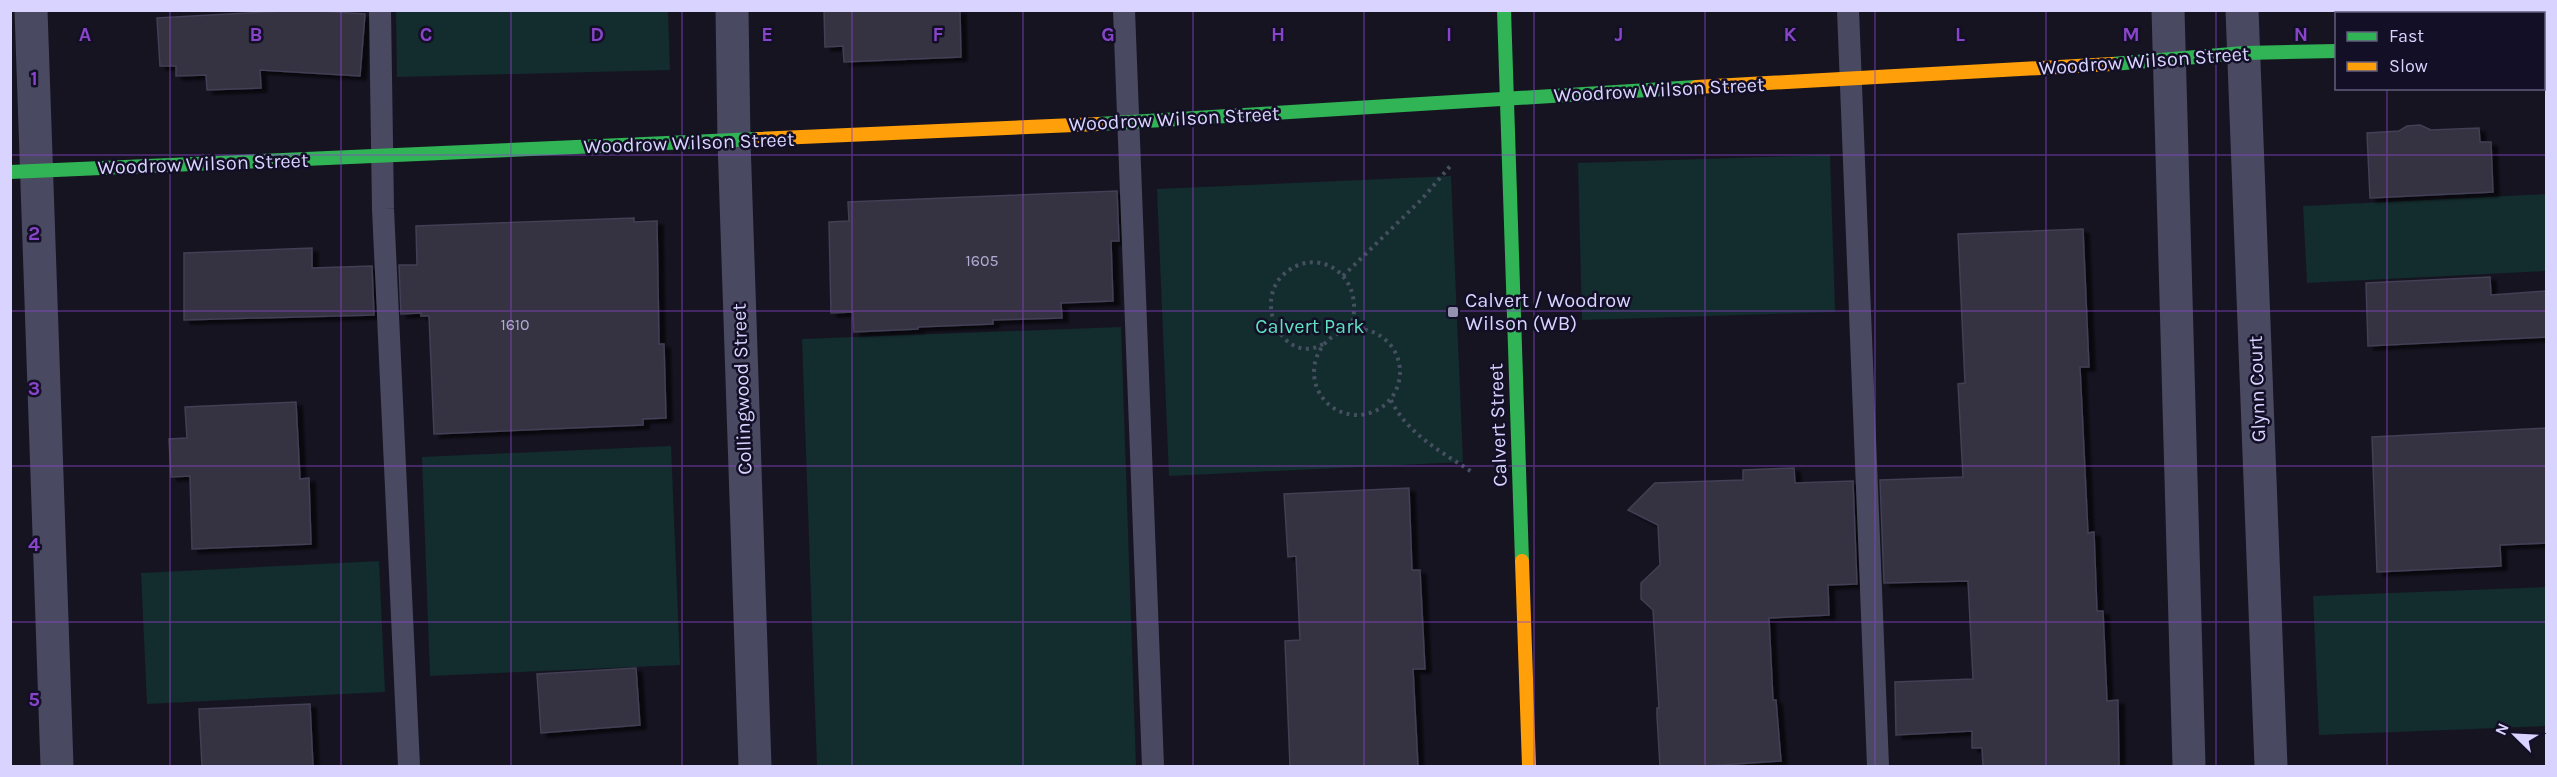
<svg xmlns="http://www.w3.org/2000/svg" width="2557" height="777" viewBox="0 0 2557 777" font-family="Karla,sans-serif">
	<style>
		.green { fill: #132c2d }
		.building { fill: #343243; stroke: #433f54; stroke-width: 1.5; filter: url(#shadow) }
		.lines { fill: none; stroke-linecap: round; stroke-linejoin: round }
		.path { stroke: #44505f; stroke-width: 4; stroke-dasharray: 3 4.5; stroke-linecap: butt }
		.lane { stroke: #4a4962; stroke-width: 22 }
		.street { stroke: #4a4962; stroke-width: 33 }
		.fast { stroke: #30b455; stroke-width: 14 }
		.slow { stroke: #ff9f0a; stroke-width: 14 }
		.grid { fill: none; stroke: #8945c9; stroke-width: 1.5; stroke-opacity: 0.55 }
		.poi-dot { fill: #9591b1; stroke: #130f26; stroke-width: 2 }
		.labels { text-anchor: middle; dominant-baseline: central; stroke-width: 5; stroke-linejoin: round; paint-order: stroke }
		.number-label { font-size: 16px; fill: #b0acd0 }
		.street-label { font-size: 20px; fill: #d9d4ff; stroke: #130f26 }
		.poi-label { font-size: 20px; fill: #d9d4ff; stroke: #130f26; text-anchor: start }
		.park-label { font-size: 20px; fill: #5fe0c0; stroke: #130f26 }
		.grid-label { font-size: 20px; text-anchor: middle; font-weight: bold; fill: #8945c9; stroke: #130f26; stroke-width: 5; stroke-linejoin: round; paint-order: stroke }
	</style>
	<defs>
		<filter id="shadow"><feDropShadow dx="6" dy="4" stdDeviation="1.5" flood-color="#0009"/></filter>
	</defs>
	<rect width="100%" height="100%" fill="#161421"/>
	<g class="green">
		<path d="M 396,11 L 668,11 L 670,70 L 397,77 Z"/>
		<path d="M 1830,155 L 1835,312 L 1582,320 L 1578,163 Z"/>
		<path d="M 1451,176 L 1463,462 L 1169,476 L 1157,189 Z"/>
		<path d="M 2546,194 L 2546,271 L 2307,283 L 2303,206 Z"/>
		<path d="M 1121,327 L 1136,766 L 817,766 L 802,339 Z"/>
		<path d="M 671,446 L 680,665 L 430,676 L 422,457 Z"/>
		<path d="M 379,561 L 385,692 L 147,704 L 141,573 Z"/>
		<path d="M 2546,587 L 2546,726 L 2319,735 L 2313,596 Z"/>
	</g>
	<g class="building">
		<path d="M 303,10 L 365,14 L 360,76 L 260,70 L 261,88 L 207,90 L 206,75 L 176,76 L 176,66 L 160,66 L 157,18 Z"/>
		<path d="M 824,10 L 960,10 L 961,57 L 844,62 L 843,46 L 825,47 Z"/>
		<path d="M 2420,125 L 2431,130 L 2479,128 L 2480,142 L 2491,142 L 2493,192 L 2370,198 L 2367,133 L 2399,131 L 2407,126 Z"/>
		<path d="M 1117,191 L 1119,241 L 1111,241 L 1113,301 L 1061,303 L 1062,318 L 993,320 L 993,324 L 918,327 L 918,329 L 854,332 L 853,312 L 831,313 L 829,222 L 849,221 L 848,202 Z"/>
		<path d="M 634,218 L 634,222 L 657,221 L 659,344 L 664,344 L 666,418 L 643,419 L 643,425 L 434,434 L 429,316 L 421,316 L 421,313 L 401,314 L 399,265 L 417,265 L 416,226 Z"/>
		<path d="M 2083,229 L 2089,367 L 2080,367 L 2088,533 L 2094,532 L 2097,611 L 2103,611 L 2107,701 L 2118,700 L 2119,766 L 1983,766 L 1982,748 L 1972,748 L 1972,731 L 1896,735 L 1895,682 L 1973,679 L 1968,581 L 1884,583 L 1880,480 L 1963,477 L 1958,384 L 1965,383 L 1958,234 Z"/>
		<path d="M 312,248 L 312,268 L 372,266 L 374,315 L 184,320 L 184,253 Z"/>
		<path d="M 2490,277 L 2491,295 L 2547,291 L 2547,337 L 2368,346 L 2366,283 Z"/>
		<path d="M 296,402 L 300,479 L 309,478 L 311,544 L 192,549 L 190,476 L 171,477 L 169,439 L 187,438 L 185,407 Z"/>
		<path d="M 2547,428 L 2547,543 L 2500,545 L 2501,566 L 2377,572 L 2372,437 Z"/>
		<path d="M 1794,468 L 1795,483 L 1853,481 L 1857,584 L 1828,585 L 1829,615 L 1769,618 L 1773,700 L 1776,700 L 1781,761 L 1706,766 L 1660,766 L 1657,716 L 1657,708 L 1659,708 L 1653,610 L 1641,599 L 1641,583 L 1660,565 L 1658,525 L 1628,510 L 1655,483 L 1743,480 L 1743,470 Z"/>
		<path d="M 1409,488 L 1412,570 L 1420,570 L 1425,669 L 1413,669 L 1418,766 L 1290,766 L 1285,641 L 1300,640 L 1296,556 L 1288,557 L 1284,494 Z"/>
		<path d="M 636,668 L 640,725 L 541,733 L 537,674 Z"/>
		<path d="M 310,704 L 313,766 L 202,766 L 199,709 Z"/>
	</g>
	<g class="lines">
		<g class="path">
			<path d="M 1343,276 L 1422,199 L 1452,164"/>
			<circle cx="1357" cy="372" r="43"/>
			<path d="M 1323,344 C 1286,366 1253,306 1282,276 C 1318,241 1369,278 1350,329"/>
			<path d="M 1391,400 C 1407,434 1442,452 1472,472"/>
		</g>
		<g class="lane">
			<path d="M 380,10 L 383,209 L 409,766"/>
			<path d="M 1124,10 L 1153,766"/>
			<path d="M 1848,10 L 1878,766"/>
		</g>
		<g class="street">
			<path d="M 31,10 L 57,766"/>
			<path d="M 732,10 L 734,141 L 755,766"/>
			<path d="M 2168,10 L 2189,766"/>
			<path d="M 2242,10 L 2271,766"/>
			<path d="M 2544,41 L 2546,41"/>
		</g>
		<g class="fast">
			<path d="M 1504,10 L 1522,561"/>
			<path d="M 2112,64 L 2244,53 L 2336,51"/>
			<path d="M 1098,124 L 1696,87"/>
			<path d="M 10,172 L 757,139"/>
		</g>
		<g class="slow">
			<path d="M 1696,87 L 2112,64"/>
			<path d="M 757,139 L 1098,124"/>
			<path d="M 1522,561 L 1529,766"/>
		</g>
	</g>
	<path class="grid" d="M 170,10 L 170,766M 341,10 L 341,766M 511,10 L 511,766M 682,10 L 682,766M 852,10 L 852,766M 1023,10 L 1023,766M 1193,10 L 1193,766M 1364,10 L 1364,766M 1534,10 L 1534,766M 1705,10 L 1705,766M 1875,10 L 1875,766M 2046,10 L 2046,766M 2216,10 L 2216,766M 2387,10 L 2387,14M 2387,88 L 2387,766M 10,155 L 2546,155M 10,311 L 2546,311M 10,466 L 2546,466M 10,622 L 2546,622"/>
	<rect class="poi-dot" x="1447" y="306" width="12" height="12" rx="3"/>
	<g class="labels">
		<g class="number-label">
			<text x="982" y="260">1605</text>
			<text x="515" y="324">1610</text>
		</g>
		<g class="street-label">
			<text transform="translate(2144 61) rotate(-4)">Woodrow Wilson Street</text>
			<text transform="translate(1659 90) rotate(-3)">Woodrow Wilson Street</text>
			<text transform="translate(1174 119) rotate(-3)">Woodrow Wilson Street</text>
			<text transform="translate(689 143) rotate(-2)">Woodrow Wilson Street</text>
			<text transform="translate(203 164) rotate(-2)">Woodrow Wilson Street</text>
			<text transform="translate(742 389) rotate(-92)">Collingwood Street</text>
			<text transform="translate(2257 389) rotate(-92)">Glynn Court</text>
			<text transform="translate(1498 425) rotate(-92)">Calvert Street</text>
		</g>
		<g class="poi-label">
			<text x="1465" y="300">Calvert / Woodrow<tspan x="1465" dy="23">Wilson (WB)</tspan></text>
		</g>
		<g class="park-label">
			<text x="1310" y="326">Calvert Park</text>
		</g>
	</g>
	<g class="grid-label">
		<text x="85" y="41">A</text>
		<text x="256" y="41">B</text>
		<text x="426" y="41">C</text>
		<text x="597" y="41">D</text>
		<text x="767" y="41">E</text>
		<text x="938" y="41">F</text>
		<text x="1108" y="41">G</text>
		<text x="1278" y="41">H</text>
		<text x="1449" y="41">I</text>
		<text x="1619" y="41">J</text>
		<text x="1790" y="41">K</text>
		<text x="1960" y="41">L</text>
		<text x="2131" y="41">M</text>
		<text x="2301" y="41">N</text>
		<text x="34" y="85">1</text>
		<text x="34" y="240">2</text>
		<text x="34" y="395">3</text>
		<text x="34" y="551">4</text>
		<text x="34" y="706">5</text>
	</g>
	<rect width="2557" height="777" fill="none" stroke="#d9d4ff" stroke-width="24"/>
	<rect x="2335" y="12" width="210" height="78" fill="#130f26" stroke="#625e7d" stroke-width="1.5"/>
	<rect x="2347" y="32" width="30" height="9" fill="#30b455" stroke="#625e7d" stroke-width="1.5"/>
	<text x="2389" y="42" font-size="18" fill="#d9d4ff">Fast</text>
	<rect x="2347" y="62" width="30" height="9" fill="#ff9f0a" stroke="#625e7d" stroke-width="1.5"/>
	<text x="2389" y="72" font-size="18" fill="#d9d4ff">Slow</text>
	<g transform="translate(2515 735) rotate(294)" stroke="#130f26" stroke-width="4.5" paint-order="stroke">
	<path d="M0-4.5L10 22L0 15L-10 22Z" fill="#d9d4ff"/>
	<text y="-9" font-size="16" font-weight="bold" text-anchor="middle" fill="#d9d4ff">N</text>
	</g>
</svg>
